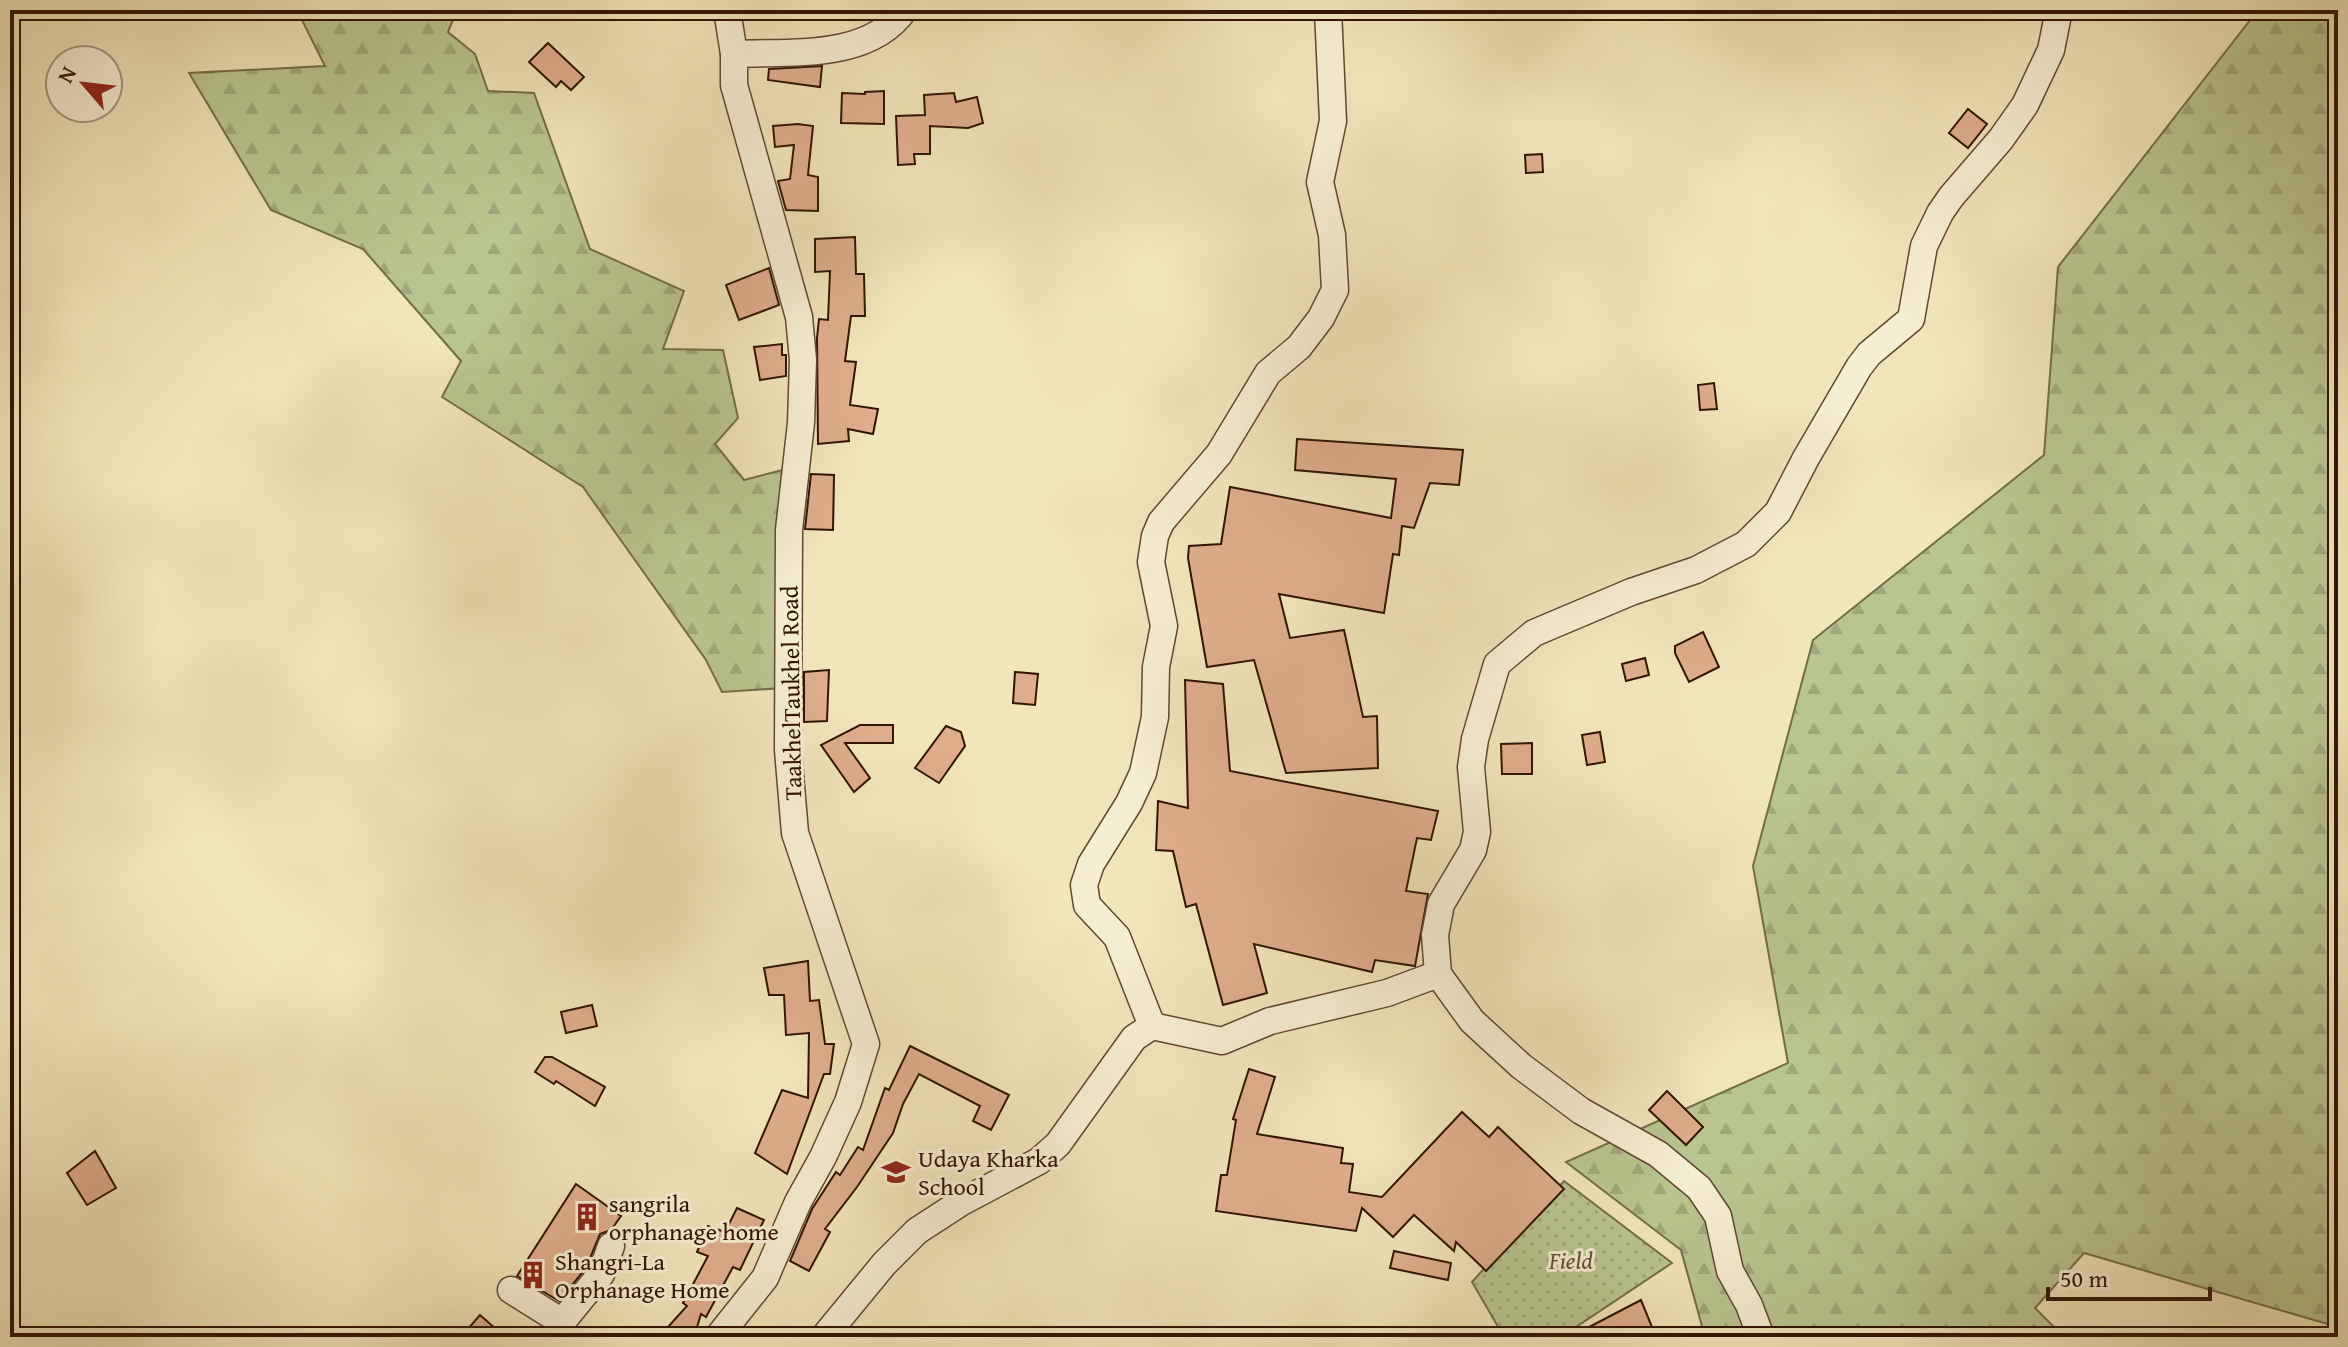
<svg xmlns="http://www.w3.org/2000/svg" width="2348" height="1347" viewBox="0 0 2348 1347" font-family="'Gentium Book Plus',serif">
	<style>
		.forest { fill: url(#forest-firs); stroke: #746c4a; stroke-width: 2 }
		.park { fill: url(#park-dots); stroke: #746c4a; stroke-width: 2 }
		.building { fill: #dfad8b; stroke: #301404; stroke-width: 2 }
		.lines { fill: none; stroke-linecap: round; stroke-linejoin: round }
		.minor-casing { stroke: #604832; stroke-width: 29 }
		.minor { stroke: #f6eed2; stroke-width: 26 }
		.labels { text-anchor: middle; dominant-baseline: central; stroke-width: 6; stroke-linejoin: round; paint-order: stroke }
		.street-label { font-size: 24px; fill: #301404; stroke: #f6eed2 }
		.poi-label { font-size: 24px; fill: #301404; stroke: #f6eed2; text-anchor: start }
		.park-label { font-size: 24px; font-style: italic; fill: #605235; stroke: #f6eed2 }
	</style>
	<defs>
		<pattern id="forest-firs" width="22" height="20" patternUnits="userSpaceOnUse" patternTransform="scale(2)"><rect width="22" height="20" fill="#b9c590"/><path d="M5 1l3.5 6h-7zM16 11l3.5 6h-7z" fill="#9fa87b"/></pattern>
		<pattern id="park-dots" width="8" height="8" patternUnits="userSpaceOnUse" patternTransform="scale(2)"><rect width="8" height="8" fill="#b9c590"/><path d="M2 2h.1M6 6h.1" fill="none" stroke="#9fa87b" stroke-width="1.8" stroke-linecap="round"/></pattern>
	</defs>
	<rect width="100%" height="100%" fill="#f1e5ba"/>
	<filter id="stains"><feTurbulence type="fractalNoise" baseFrequency=".0025" numOctaves="4"/><feColorMatrix values="0 0 0 0 .2 0 0 0 0 .09 0 0 0 0 .02 0 0 0 .5 -.17"/></filter>
	<radialGradient id="worn" r=".72"><stop offset=".6" stop-color="#630" stop-opacity="0"/><stop offset="1" stop-color="#630" stop-opacity=".3"/></radialGradient>
	<g class="forest">
		<path d="M 297,10 L 457,10 L 448,32 L 475,54 L 488,91 L 534,93 L 590,249 L 684,291 L 663,349 L 723,350 L 738,418 L 715,444 L 744,480 L 790,468 L 783,688 L 722,692 L 706,660 L 583,487 L 442,397 L 461,361 L 363,249 L 271,210 L 189,73 L 325,66 Z"/>
		<path d="M 2258,10 L 2338,10 L 2338,1327 L 2084,1253 L 2035,1308 L 2064,1337 L 1705,1337 L 1681,1250 L 1566,1162 L 1788,1063 L 1753,866 L 1813,640 L 2044,455 L 2058,267 Z"/>
	</g>
	<path class="park" d="M 1564,1181 L 1672,1263 L 1561,1337 L 1504,1337 L 1472,1282 Z"/>
	<g class="building">
		<path d="M 548,43 L 584,77 L 571,90 L 561,81 L 556,87 L 529,62 Z"/>
		<path d="M 822,66 L 820,87 L 768,80 L 769,69 Z"/>
		<path d="M 884,91 L 884,124 L 841,123 L 842,93 L 865,94 L 865,92 Z"/>
		<path d="M 954,93 L 956,102 L 977,97 L 983,123 L 968,128 L 930,126 L 930,154 L 914,154 L 915,164 L 898,165 L 896,116 L 925,115 L 924,95 Z"/>
		<path d="M 1968,109 L 1987,124 L 1968,148 L 1949,133 Z"/>
		<path d="M 798,124 L 813,126 L 808,175 L 818,177 L 818,211 L 786,210 L 778,181 L 790,179 L 794,145 L 775,147 L 773,126 Z"/>
		<path d="M 1542,154 L 1543,172 L 1526,173 L 1525,155 Z"/>
		<path d="M 855,237 L 856,274 L 864,274 L 865,316 L 851,316 L 845,361 L 856,362 L 850,405 L 878,409 L 873,434 L 848,429 L 849,441 L 818,444 L 817,338 L 819,319 L 828,320 L 830,271 L 815,272 L 815,239 Z"/>
		<path d="M 769,268 L 779,305 L 739,320 L 726,285 Z"/>
		<path d="M 782,344 L 782,355 L 786,355 L 786,376 L 760,380 L 754,347 Z"/>
		<path d="M 1714,383 L 1717,409 L 1700,410 L 1698,385 Z"/>
		<path d="M 1297,439 L 1463,450 L 1459,485 L 1430,483 L 1414,528 L 1402,526 L 1399,555 L 1393,554 L 1384,613 L 1279,594 L 1290,638 L 1344,630 L 1363,717 L 1377,716 L 1378,768 L 1286,773 L 1254,660 L 1207,667 L 1188,558 L 1189,546 L 1221,544 L 1230,487 L 1391,518 L 1396,479 L 1295,470 Z"/>
		<path d="M 811,474 L 834,475 L 833,530 L 805,529 Z"/>
		<path d="M 1703,632 L 1719,667 L 1689,682 L 1675,653 L 1675,646 Z"/>
		<path d="M 1645,658 L 1649,675 L 1626,681 L 1622,664 Z"/>
		<path d="M 829,670 L 827,721 L 804,722 L 804,672 Z"/>
		<path d="M 1015,672 L 1038,674 L 1035,705 L 1013,703 Z"/>
		<path d="M 1185,680 L 1223,684 L 1230,771 L 1438,811 L 1431,840 L 1417,838 L 1406,891 L 1428,894 L 1415,966 L 1375,960 L 1372,972 L 1254,944 L 1267,993 L 1223,1005 L 1196,904 L 1186,907 L 1173,851 L 1156,850 L 1158,801 L 1188,808 Z"/>
		<path d="M 860,725 L 893,725 L 893,743 L 845,743 L 870,778 L 854,792 L 821,745 Z"/>
		<path d="M 946,726 L 961,732 L 965,746 L 939,783 L 915,768 Z"/>
		<path d="M 1600,732 L 1605,762 L 1587,765 L 1582,735 Z"/>
		<path d="M 1532,743 L 1532,774 L 1502,774 L 1501,744 Z"/>
		<path d="M 808,961 L 810,1001 L 819,1000 L 825,1044 L 834,1044 L 830,1074 L 824,1074 L 787,1174 L 755,1153 L 782,1090 L 808,1098 L 809,1033 L 786,1035 L 784,995 L 769,995 L 764,968 Z"/>
		<path d="M 592,1005 L 597,1026 L 566,1033 L 561,1012 Z"/>
		<path d="M 910,1046 L 1009,1095 L 991,1130 L 973,1121 L 980,1106 L 919,1074 L 903,1104 L 893,1133 L 857,1187 L 825,1229 L 830,1232 L 809,1271 L 790,1261 L 812,1209 L 836,1172 L 840,1175 L 858,1147 L 863,1150 L 885,1088 L 889,1090 Z"/>
		<path d="M 545,1057 L 552,1057 L 605,1087 L 595,1106 L 556,1081 L 554,1084 L 535,1072 Z"/>
		<path d="M 1249,1069 L 1275,1077 L 1257,1134 L 1343,1148 L 1341,1163 L 1353,1164 L 1349,1192 L 1382,1197 L 1462,1112 L 1489,1137 L 1498,1127 L 1564,1189 L 1486,1271 L 1456,1242 L 1454,1251 L 1414,1215 L 1393,1237 L 1362,1208 L 1356,1231 L 1216,1211 L 1221,1175 L 1227,1175 L 1236,1120 L 1233,1119 Z"/>
		<path d="M 1667,1091 L 1703,1127 L 1686,1145 L 1649,1110 Z"/>
		<path d="M 95,1151 L 116,1188 L 87,1205 L 67,1173 Z"/>
		<path d="M 576,1184 L 621,1216 L 611,1230 L 600,1234 L 586,1268 L 559,1301 L 517,1276 Z"/>
		<path d="M 737,1208 L 764,1220 L 740,1270 L 733,1267 L 706,1317 L 701,1314 L 694,1337 L 659,1337 L 687,1306 L 683,1303 L 708,1256 L 697,1252 L 708,1226 L 725,1232 Z"/>
		<path d="M 1394,1251 L 1451,1263 L 1448,1280 L 1390,1268 Z"/>
		<path d="M 1641,1300 L 1656,1337 L 1570,1337 Z"/>
		<path d="M 480,1315 L 505,1337 L 461,1337 Z"/>
	</g>
	<g class="lines">
		<defs>
			<g id="minor">
				<path d="M 734,54 C 789,51 868,61 904,10"/>
				<path d="M 1152,1026 L 1117,937 L 1087,905 L 1084,885 L 1091,864 L 1129,803 L 1143,773 L 1155,717 L 1156,667 L 1164,626 L 1151,562 L 1155,536 L 1161,522 L 1219,454 L 1268,373 L 1299,347 L 1321,318 L 1335,290 L 1332,235 L 1320,182 L 1333,121 L 1328,10"/>
				<path d="M 511,1290 L 562,1322 L 560,1337"/>
				<path d="M 562,1322 L 601,1274 L 611,1246"/>
				<path d="M 718,1337 L 765,1278 L 798,1202 L 823,1157 L 848,1102 L 866,1044 L 795,833 L 788,750 L 789,530 L 801,423 L 803,360 L 799,317 L 734,85 L 734,54 L 727,10"/>
				<path d="M 824,1337 L 884,1264 L 917,1231 L 960,1203 L 1039,1161 L 1058,1144 L 1134,1038 L 1152,1026 L 1222,1041 L 1270,1021 L 1387,993 L 1438,974"/>
				<path d="M 1761,1337 L 1749,1305 L 1730,1271 L 1718,1216 L 1699,1188 L 1658,1154 L 1581,1111 L 1521,1066 L 1472,1021 L 1438,974 L 1435,935 L 1441,904 L 1473,850 L 1477,832 L 1471,767 L 1475,739 L 1497,664 L 1534,633 L 1631,592 L 1696,570 L 1746,544 L 1778,512 L 1806,458 L 1859,367 L 1869,354 L 1911,319 L 1924,246 L 1940,213 L 1951,197 L 2001,139 L 2025,105 L 2051,50 L 2059,10"/>
			</g>
		</defs>
		<use href="#minor" class="minor-casing"/>
		<use href="#minor" class="minor"/>
	</g>
	<defs>
		<symbol id="school-bare" viewBox="-9 -9 18 18"><path d="M0-5L7-2L0 1L-7-2ZM-4 1L0 2.5L4 1V4Q0 6-4 4Z" fill="#8f2418" stroke="#f6eed2" stroke-width="2.5" paint-order="stroke"/></symbol>
		<symbol id="building-bare" viewBox="-9 -9 18 18"><path d="M-4-6H4V6H1V3H-1V6H-4ZM-2.5-4.3h1.7v1.8h-1.7ZM.8-4.3h1.7v1.8H.8ZM-2.5-1h1.7V.8h-1.7ZM.8-1h1.7V.8H.8Z" fill="#8f2418" stroke="#f6eed2" stroke-width="2.5" paint-order="stroke"/></symbol>
	</defs>
	<g fill-rule="evenodd">
		<use href="#school-bare" x="876" y="1152" width="40" height="40"/>
		<use href="#building-bare" x="567" y="1197" width="40" height="40"/>
		<use href="#building-bare" x="513" y="1255" width="40" height="40"/>
	</g>
	<g class="labels">
		<g class="street-label">
			<text transform="translate(791 693) rotate(-91)">TaakhelTaukhel Road</text>
		</g>
		<g class="poi-label">
			<text x="918" y="1158">Udaya Kharka<tspan x="918" dy="28">School</tspan></text>
			<text x="609" y="1203">sangrila<tspan x="609" dy="28">orphanage home</tspan></text>
			<text x="555" y="1261">Shangri-La<tspan x="555" dy="28">Orphanage Home</tspan></text>
		</g>
		<g class="park-label">
			<text x="1571" y="1260">Field</text>
		</g>
	</g>
	<rect width="2348" height="1347" fill="none" stroke="#f1e5ba" stroke-width="40"/>
	<rect x="12" y="12" width="2324" height="1323" fill="none" stroke="#301404" stroke-width="4"/>
	<rect x="20" y="20" width="2308" height="1307" fill="none" stroke="#301404" stroke-width="2"/>
	<g transform="translate(84 84) rotate(298)"><circle r="38" fill="#f6eed2" stroke="#a79780" stroke-width="2"/>
	<path d="M0-6L14 30L0 20L-14 30Z" fill="#8f2418"/>
	<text y="-12" font-size="22" font-weight="bold" text-anchor="middle" fill="#301404">N</text>
	</g>
	<path d="M2048 1287v12h162v-12" fill="none" stroke="#301404" stroke-width="4"/>
	<text x="2060" y="1287" font-size="24" fill="#301404" stroke="#f6eed2" stroke-width="6" paint-order="stroke">50 m</text>
	<rect width="100%" height="100%" filter="url(#stains)"/>
	<rect width="100%" height="100%" fill="url(#worn)"/>
</svg>
